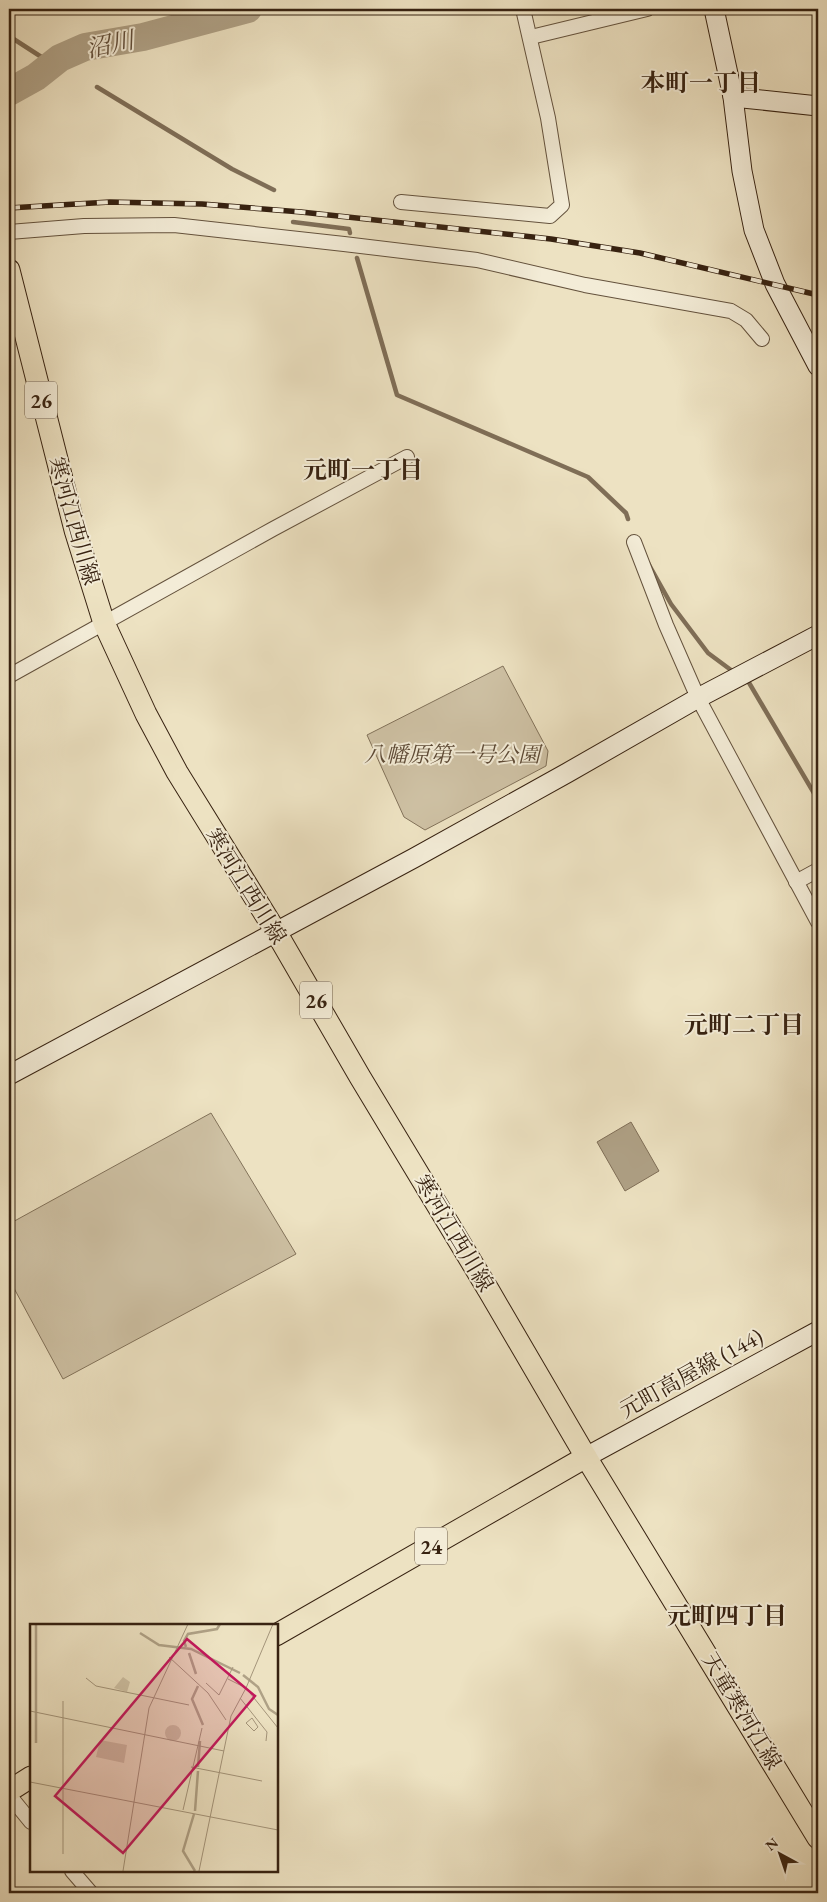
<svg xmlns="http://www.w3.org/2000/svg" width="827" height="1902" viewBox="0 0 827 1902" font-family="'EB Garamond','Noto Serif JP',serif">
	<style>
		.green { fill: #cec1a4; stroke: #82725a }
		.water { fill: #afa186; stroke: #7f6e57 }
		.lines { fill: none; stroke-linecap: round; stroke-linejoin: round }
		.stream { stroke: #7f6e57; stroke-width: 4.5 }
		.river { stroke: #afa186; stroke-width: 28 }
		.street-casing { stroke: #64523d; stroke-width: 16 }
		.secondary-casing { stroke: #372211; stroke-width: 21 }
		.primary-casing { stroke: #372211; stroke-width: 23 }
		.street { stroke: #f3ecd7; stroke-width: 14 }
		.secondary { stroke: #f3ecd7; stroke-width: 19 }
		.primary { stroke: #ede2c2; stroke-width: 21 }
		.rail-casing { stroke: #372211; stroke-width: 5.5 }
		.rail { stroke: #f3ecd7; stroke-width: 4; stroke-dasharray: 11; stroke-linecap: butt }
		.labels { text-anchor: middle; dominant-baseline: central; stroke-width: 4; stroke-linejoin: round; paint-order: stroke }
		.shield { fill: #f3ecd7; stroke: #6f5f4c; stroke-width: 1 }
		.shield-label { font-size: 21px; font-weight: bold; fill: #372211 }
		.street-label { font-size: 22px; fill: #372211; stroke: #f3ecd7 }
		.park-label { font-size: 22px; font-style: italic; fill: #5d4a36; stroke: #f3ecd7 }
		.water-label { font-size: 24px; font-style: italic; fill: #614e3a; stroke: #f3ecd7 }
		.neighbourhood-label { font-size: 24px; font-weight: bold; fill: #372211; stroke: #f3ecd7 }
		.inset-river { fill: none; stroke: #afa186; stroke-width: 2.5 }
		.inset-road { fill: none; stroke: #a4957b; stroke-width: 1 }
		.view { fill: #c2185b; fill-opacity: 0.15; stroke: #c2185b; stroke-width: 2.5 }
		.inset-edge { fill: none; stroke: #372211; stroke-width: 2.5 }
	</style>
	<rect width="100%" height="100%" fill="#ede2c2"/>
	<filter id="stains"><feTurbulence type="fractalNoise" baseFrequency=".004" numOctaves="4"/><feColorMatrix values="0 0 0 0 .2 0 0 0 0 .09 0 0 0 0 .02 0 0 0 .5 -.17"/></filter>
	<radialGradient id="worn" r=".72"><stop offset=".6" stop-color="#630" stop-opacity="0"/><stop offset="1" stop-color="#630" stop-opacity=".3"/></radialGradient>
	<g class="green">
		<path d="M 503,666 L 548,751 L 546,766 L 425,830 L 404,817 L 367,735 Z"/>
		<path d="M 211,1113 L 296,1254 L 63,1379 L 9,1279 L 9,1224 Z"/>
	</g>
	<path class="water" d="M 631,1122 L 659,1171 L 625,1191 L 597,1142 Z"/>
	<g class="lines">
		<g class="stream">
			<path d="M 9,36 L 43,58"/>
			<path d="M 97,87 L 232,169 L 274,190"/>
			<path d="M 293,222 L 349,229 L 350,233"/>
			<path d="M 357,258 L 397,395 L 588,477 L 626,513 L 628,519"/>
			<path d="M 648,563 L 671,604 L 708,653 L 735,673"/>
			<path d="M 744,678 L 748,681 L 818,800"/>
		</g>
		<path class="river" d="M 9,92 L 36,77 L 60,58 L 85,47 L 143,37 L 248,9"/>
		<defs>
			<g id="street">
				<path d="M 531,37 L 647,9"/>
				<path d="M 401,202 L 550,216 L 562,205 L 548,118 L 523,9"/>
				<path d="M 9,232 L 84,226 L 174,225 L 344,244 L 477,260 L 585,285 L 731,311 L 746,320 L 762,339"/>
				<path d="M 634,542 L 666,625 L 698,698 L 818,922"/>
				<path d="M 9,676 L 273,529 L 407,457"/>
				<path d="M 796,882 L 818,870"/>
				<path d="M 9,1795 L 31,1822"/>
				<path d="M 72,1871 L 91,1893"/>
			</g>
			<g id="secondary">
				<path d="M 714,9 L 733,97 L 742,171 L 754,230 L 775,284 L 818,366"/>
				<path d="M 733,97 L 818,106"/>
				<path d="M 9,1075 L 414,858 L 567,773 L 698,698 L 818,635"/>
				<path d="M 586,1457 L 818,1331"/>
			</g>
			<g id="primary">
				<path d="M 9,270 L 75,530 L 104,623 L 146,714 L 177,772 L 276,932 L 360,1077 L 489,1291 L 586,1457 L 818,1838"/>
				<path d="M 276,1635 L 586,1457"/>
				<path d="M 9,1791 L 31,1777"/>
			</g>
		</defs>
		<use href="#street" class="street-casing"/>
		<use href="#secondary" class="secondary-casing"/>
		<use href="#primary" class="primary-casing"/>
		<use href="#street" class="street"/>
		<use href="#secondary" class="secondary"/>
		<use href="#primary" class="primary"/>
		<defs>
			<path id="rail" d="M 9,208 L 110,202 L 202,204 L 301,212 L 551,239 L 640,253 L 818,295"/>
		</defs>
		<use href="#rail" class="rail-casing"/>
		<use href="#rail" class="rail"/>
	</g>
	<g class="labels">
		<g class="shield">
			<rect x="25" y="381.5" width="32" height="37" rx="4"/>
			<rect x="300" y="981.5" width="32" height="37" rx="4"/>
			<rect x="415" y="1527.5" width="32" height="37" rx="4"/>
		</g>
		<g class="shield-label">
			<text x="41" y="400">26</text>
			<text x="316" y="1000">26</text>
			<text x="431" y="1546">24</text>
		</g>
		<g class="street-label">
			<text transform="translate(74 521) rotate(74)">寒河江西川線</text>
			<text transform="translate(246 886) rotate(58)">寒河江西川線</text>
			<text transform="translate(454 1233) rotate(59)">寒河江西川線</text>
			<text transform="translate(691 1373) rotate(-29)">元町高屋線 (144)</text>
			<text transform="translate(742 1711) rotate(59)">天童寒河江線</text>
		</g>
		<g class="park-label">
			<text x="452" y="754">八幡原第一号公園</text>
		</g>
		<g class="water-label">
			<text transform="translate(110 44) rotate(-12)">沼川</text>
		</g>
		<g class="neighbourhood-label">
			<text x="701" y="82">本町一丁目</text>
			<text x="363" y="469">元町一丁目</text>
			<text x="744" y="1024">元町二丁目</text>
			<text x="727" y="1615">元町四丁目</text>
		</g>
	</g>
	<g transform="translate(30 1624)">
		<rect width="248" height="248" fill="#ede2c2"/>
		<path d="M 93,53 L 100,58 L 97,68 L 84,64 ZM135 109a8 8 0 1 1 16 0a8 8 0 1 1-16 0ZM 70,116 L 97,121 L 94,139 L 66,133 Z" fill="#cec1a4"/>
		<path class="inset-river" d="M 110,9 L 129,21 L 161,25 L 210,49M 156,23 L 154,17 L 158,10 L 187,5 L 190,0M 159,29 L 166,50M 213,51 L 228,63 L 239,85 L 248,91M 168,62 L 162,75 L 173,101M 6,119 L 6,0M 168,143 L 170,117M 165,187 L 168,147M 164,190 L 153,227 L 165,247"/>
		<path class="inset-road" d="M 243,0 L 216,64 L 248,104M 139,33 L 178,69 L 196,96M 56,54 L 66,62 L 159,81M 176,59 L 189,71 L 203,43M 210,74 L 237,108 L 236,117M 0,87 L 194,127M 222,94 L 228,103 L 224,107 L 216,99 ZM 161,143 L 232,157M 0,158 L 248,206M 153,186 L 172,104M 33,230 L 33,77M 93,247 L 119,84 L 158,0M 169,247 L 201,92 L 216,64 L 198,55"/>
		<path class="view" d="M 157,15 L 225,72 L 93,229 L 25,172 Z"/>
		<rect width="248" height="248" class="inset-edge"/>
	</g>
	<rect width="827" height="1902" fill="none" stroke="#ede2c2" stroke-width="30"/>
	<rect x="10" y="10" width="807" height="1882" fill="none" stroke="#372211" stroke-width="2.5"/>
	<rect x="15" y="15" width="797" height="1872" fill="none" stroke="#372211"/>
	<g transform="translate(780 1854) rotate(320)" stroke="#f3ecd7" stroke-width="4" paint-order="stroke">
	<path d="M0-4L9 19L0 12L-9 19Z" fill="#372211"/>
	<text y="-8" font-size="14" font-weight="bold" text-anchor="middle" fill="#372211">N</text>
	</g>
	<rect width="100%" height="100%" filter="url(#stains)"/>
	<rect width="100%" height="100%" fill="url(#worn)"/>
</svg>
